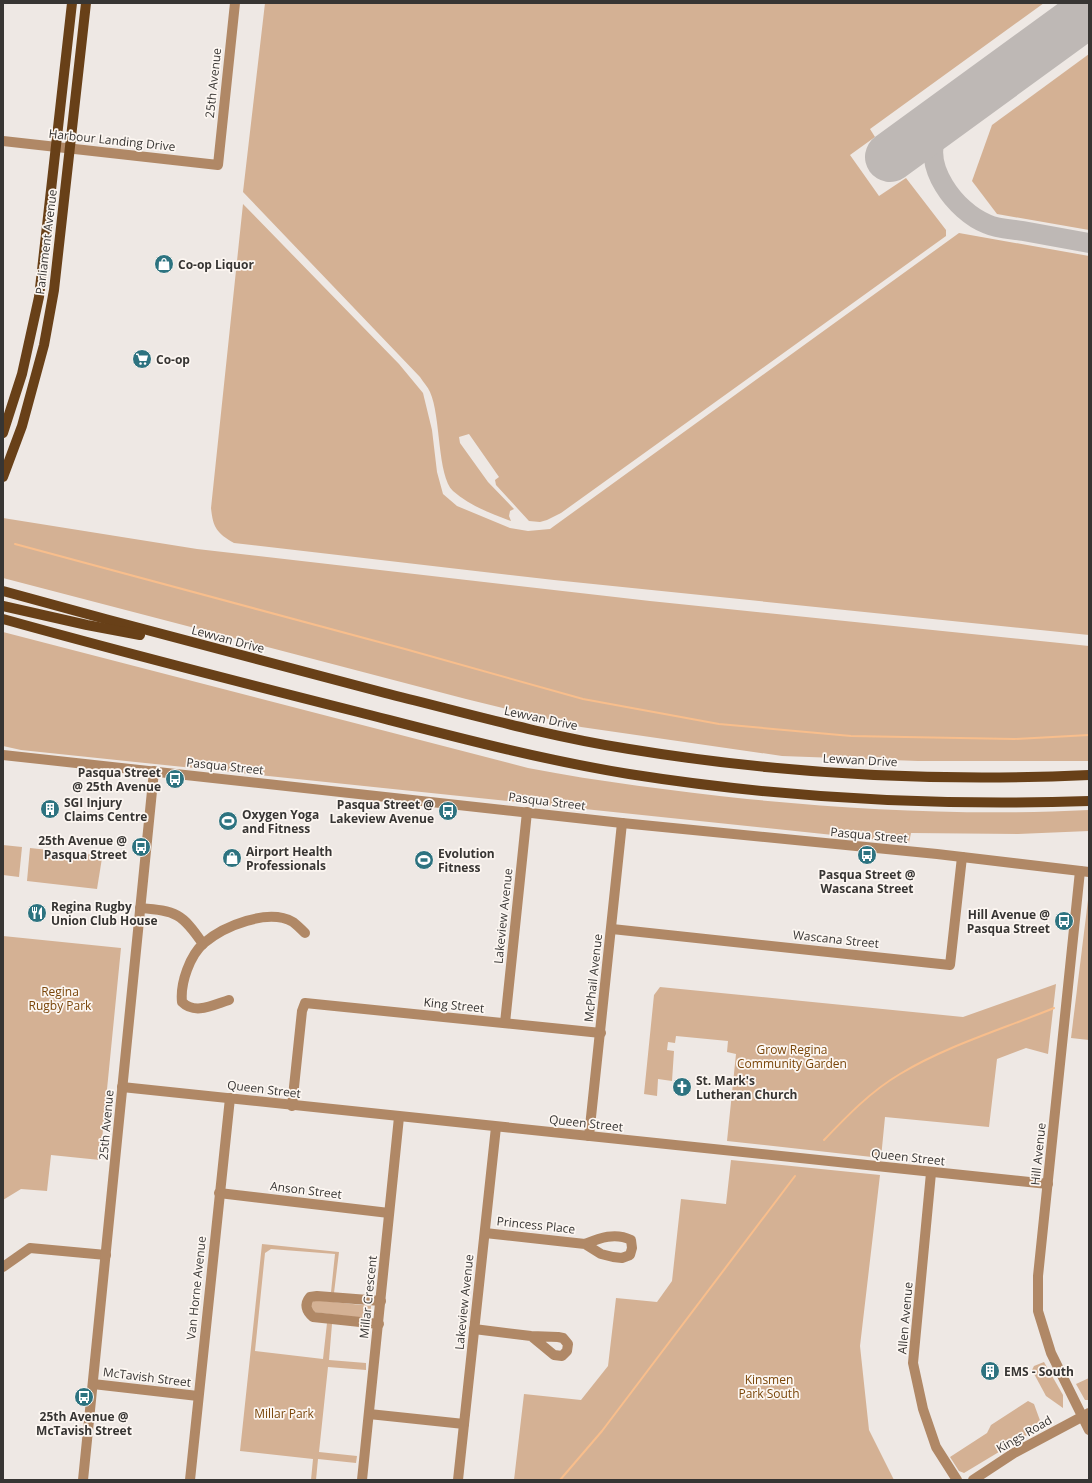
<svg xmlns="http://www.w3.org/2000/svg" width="1092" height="1483" viewBox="0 0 1092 1483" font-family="'Open Sans',sans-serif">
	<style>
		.green { fill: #d4b194 }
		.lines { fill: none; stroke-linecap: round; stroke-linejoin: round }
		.stream { stroke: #f8be8c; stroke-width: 2 }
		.taxiway { stroke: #beb8b5; stroke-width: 20 }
		.runway { stroke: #beb8b5; stroke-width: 50 }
		.minor { stroke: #b08866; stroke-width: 10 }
		.major { stroke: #684018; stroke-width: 10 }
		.labels { text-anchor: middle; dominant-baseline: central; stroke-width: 3.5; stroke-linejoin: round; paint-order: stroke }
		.street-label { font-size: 12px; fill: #373533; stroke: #fcf6f1 }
		.poi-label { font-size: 12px; font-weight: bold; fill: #373533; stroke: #fcf6f1; text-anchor: start }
		.park-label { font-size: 12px; fill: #7a460a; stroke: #fcf6f1 }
	</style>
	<rect width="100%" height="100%" fill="#eee8e4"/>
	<g class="green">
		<path d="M 265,3 L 1044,3 L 870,129 L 875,137 L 850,155 L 879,196 L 906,178 L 946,230 L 946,236 L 561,513 L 547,520 L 540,522 L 529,521 L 496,485 L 495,480 L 499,477 L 469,434 L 459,437 L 460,443 L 488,482 L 514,509 L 510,511 L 509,516 L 511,521 C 491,514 469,505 453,491 C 437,476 441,416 430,392 C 428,387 423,382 420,377 L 243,192 Z"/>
		<path d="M 1089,54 L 1089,230 L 997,214 L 972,181 L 992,125 Z"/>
		<path d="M 243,204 L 399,364 L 423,393 L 432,430 L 437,472 L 443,494 L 457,506 L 510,528 L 528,531 L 550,529 L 959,233 L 1089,256 L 1089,635 L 554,580 L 234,543 C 217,533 213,528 211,508 Z"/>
		<path d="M 3,518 L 197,549 L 650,601 L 1089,646 L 1089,761 L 918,761 L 782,756 L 581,727 L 466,699 L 3,578 Z"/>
		<path d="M 3,632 L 528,768 C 601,782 674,791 747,799 C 860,810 975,816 1089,810 L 1089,831 L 1018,834 L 911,833 L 909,843 L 21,750 L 3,746 Z"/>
		<path d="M 3,845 L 22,847 L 19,877 L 3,875 Z"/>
		<path d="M 30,848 L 95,855 L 102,858 L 97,889 L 27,881 Z"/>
		<path d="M 1089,892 L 1089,1040 L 1071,1038 Z"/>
		<path d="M 3,936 L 121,948 L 100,1160 L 51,1155 L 47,1191 L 21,1189 L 3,1200 Z"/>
		<path d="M 1056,984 L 1048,1054 L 1026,1048 L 997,1059 L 989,1127 L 885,1117 L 881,1158 L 727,1141 L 736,1054 L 727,1052 L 728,1041 L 676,1036 L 675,1043 L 668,1042 L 667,1050 L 674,1051 L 672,1081 L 658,1079 L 657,1096 L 644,1094 L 654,995 L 660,987 L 963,1017 Z"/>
		<path d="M 731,1160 L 880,1175 L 860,1346 L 869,1430 L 894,1480 L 514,1480 L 524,1394 L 581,1400 L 608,1366 L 616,1298 L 657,1302 L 672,1281 L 681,1199 L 726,1204 Z"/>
		<path d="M 262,1244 L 339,1252 L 334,1293 L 331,1292 L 335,1254 L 271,1249 L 265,1253 L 255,1351 L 323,1359 L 327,1323 L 332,1324 L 329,1360 L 366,1363 L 366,1370 L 328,1367 L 319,1452 L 357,1456 L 356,1463 L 318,1459 L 316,1480 L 311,1480 L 313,1459 L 240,1451 Z"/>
		<path d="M 315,1300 L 371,1306 L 370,1319 L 313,1312 L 311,1311 L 311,1303 Z"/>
		<path d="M 1044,1362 L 1063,1395 L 1063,1408 L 1046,1396 L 1032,1370 L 1034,1366 Z"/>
		<path d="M 1089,1378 L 1089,1400 L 1085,1400 L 1076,1384 Z"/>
		<path d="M 1028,1401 L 1034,1404 L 1042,1426 L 964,1473 L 959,1471 L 950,1457 L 987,1433 L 991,1425 Z"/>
	</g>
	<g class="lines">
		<g class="stream">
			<path d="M 15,544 L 405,649 L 583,699 L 719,724 L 851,736 L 1014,739 L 1089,735"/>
			<path d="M 824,1140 C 847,1116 871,1091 900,1074 C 946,1046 1003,1029 1054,1008"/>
			<path d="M 560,1480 L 602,1431 L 795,1176"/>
		</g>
		<path class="taxiway" d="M 971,98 C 961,108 946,119 939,131 C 919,164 956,212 987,224 C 998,229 1011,229 1023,231 C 1045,235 1067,239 1089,243"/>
		<path class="runway" d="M 890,157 L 1089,12"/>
		<g class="minor">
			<path d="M 3,141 L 218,165 L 235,3"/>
			<path d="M 3,755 L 622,823 L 937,854 L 1089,872"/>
			<path d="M 1080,871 L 1038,1276 L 1038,1311 L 1051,1353 L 1089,1430"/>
			<path d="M 140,908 C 176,911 182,913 203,944"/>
			<path d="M 612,929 L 950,965 L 962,857"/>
			<path d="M 229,1000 C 213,1005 195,1015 182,1002 C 180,983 190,955 204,943 C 224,926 268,908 293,922 C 297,925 301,929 305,933"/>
			<path d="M 505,1023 L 527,812"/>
			<path d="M 122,1087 L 1048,1184"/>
			<path d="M 292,1106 L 302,1011 L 305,1003 L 601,1033"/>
			<path d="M 589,1136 L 622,823"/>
			<path d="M 931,1173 L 913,1363 L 923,1409 L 936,1447 L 957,1480"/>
			<path d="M 219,1193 L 389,1213"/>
			<path d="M 485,1233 L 585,1244 L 601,1254 L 613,1257 L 622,1258 L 630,1255 L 632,1248 L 631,1240 C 615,1232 600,1238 585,1244"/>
			<path d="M 3,1267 L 30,1248 L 106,1255"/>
			<path d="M 379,1324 L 313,1317 C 306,1311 304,1304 310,1297 L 317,1296 L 381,1301"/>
			<path d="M 474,1329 L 531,1336 L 558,1337 L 563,1338 L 568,1344 L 567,1351 L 562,1356 L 554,1355 L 531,1336"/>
			<path d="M 93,1384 L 198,1396"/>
			<path d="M 369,1414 L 464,1424"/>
			<path d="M 83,1480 L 154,771"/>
			<path d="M 190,1480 L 230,1098"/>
			<path d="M 362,1480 L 399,1117"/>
			<path d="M 458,1480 L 496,1127"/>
			<path d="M 973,1480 L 1014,1453 L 1089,1413"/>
		</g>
		<g class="major">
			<path d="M 3,433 L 22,374 L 39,297 L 72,3"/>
			<path d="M 3,477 L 22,426 L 44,345 L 54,290 L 86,3"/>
			<path d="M 3,591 C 130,626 257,660 385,693 C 466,713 546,736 629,749 C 780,774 936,782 1089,775"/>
			<path d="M 3,606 L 87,625 L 140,635"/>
			<path d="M 3,619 C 121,652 239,682 358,712 C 448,735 537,759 629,774 C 781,798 936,806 1089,801"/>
		</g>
	</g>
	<defs>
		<symbol id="shop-disc" viewBox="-11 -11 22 22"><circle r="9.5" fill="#2d7380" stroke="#fcf6f1"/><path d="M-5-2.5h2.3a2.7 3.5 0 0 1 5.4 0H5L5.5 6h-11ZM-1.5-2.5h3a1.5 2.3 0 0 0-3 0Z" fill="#fff"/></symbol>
		<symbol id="supermarket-disc" viewBox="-11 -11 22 22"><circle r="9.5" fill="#2d7380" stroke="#fcf6f1"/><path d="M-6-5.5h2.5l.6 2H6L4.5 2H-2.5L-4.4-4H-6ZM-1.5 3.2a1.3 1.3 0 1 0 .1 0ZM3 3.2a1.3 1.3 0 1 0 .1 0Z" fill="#fff"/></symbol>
		<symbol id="bus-disc" viewBox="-11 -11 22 22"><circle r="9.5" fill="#2d7380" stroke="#fcf6f1"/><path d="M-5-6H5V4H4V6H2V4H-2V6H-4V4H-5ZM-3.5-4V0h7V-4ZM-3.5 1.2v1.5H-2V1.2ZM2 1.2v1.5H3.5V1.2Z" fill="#fff"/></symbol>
		<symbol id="building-disc" viewBox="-11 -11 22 22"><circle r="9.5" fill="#2d7380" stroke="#fcf6f1"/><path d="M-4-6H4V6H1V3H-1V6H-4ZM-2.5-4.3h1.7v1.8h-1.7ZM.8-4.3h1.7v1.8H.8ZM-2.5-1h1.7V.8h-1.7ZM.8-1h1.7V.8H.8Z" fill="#fff"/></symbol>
		<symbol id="stadium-disc" viewBox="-11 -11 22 22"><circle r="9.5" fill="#2d7380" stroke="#fcf6f1"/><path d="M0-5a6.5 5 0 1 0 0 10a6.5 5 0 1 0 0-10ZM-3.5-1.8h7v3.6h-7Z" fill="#fff"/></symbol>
		<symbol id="restaurant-disc" viewBox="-11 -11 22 22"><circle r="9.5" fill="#2d7380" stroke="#fcf6f1"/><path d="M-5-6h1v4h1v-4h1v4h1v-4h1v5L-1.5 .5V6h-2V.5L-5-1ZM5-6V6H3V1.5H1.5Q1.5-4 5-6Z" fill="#fff"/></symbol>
		<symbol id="church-disc" viewBox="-11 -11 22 22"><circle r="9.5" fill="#2d7380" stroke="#fcf6f1"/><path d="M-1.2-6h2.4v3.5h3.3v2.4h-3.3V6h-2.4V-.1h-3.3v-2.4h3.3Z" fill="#fff"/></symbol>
	</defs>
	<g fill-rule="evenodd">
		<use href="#shop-disc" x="153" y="253" width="22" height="22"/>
		<use href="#supermarket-disc" x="131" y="348" width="22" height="22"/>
		<use href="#bus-disc" x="164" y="768" width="22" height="22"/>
		<use href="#building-disc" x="39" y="798" width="22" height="22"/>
		<use href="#bus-disc" x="437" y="800" width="22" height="22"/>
		<use href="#stadium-disc" x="217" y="810" width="22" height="22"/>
		<use href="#bus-disc" x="130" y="836" width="22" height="22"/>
		<use href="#bus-disc" x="856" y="844" width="22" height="22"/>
		<use href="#shop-disc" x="221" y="847" width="22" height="22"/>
		<use href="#stadium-disc" x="413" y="849" width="22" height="22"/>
		<use href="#restaurant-disc" x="26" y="902" width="22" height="22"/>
		<use href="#bus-disc" x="1053" y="910" width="22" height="22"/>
		<use href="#church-disc" x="671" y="1076" width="22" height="22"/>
		<use href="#building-disc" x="979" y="1360" width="22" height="22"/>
		<use href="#bus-disc" x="73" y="1386" width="22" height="22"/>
	</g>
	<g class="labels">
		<g class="street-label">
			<text transform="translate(213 83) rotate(-84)">25th Avenue</text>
			<text transform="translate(112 140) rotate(6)">Harbour Landing Drive</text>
			<text transform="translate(46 242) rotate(-83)">Parliament Avenue</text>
			<text transform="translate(228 639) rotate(15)">Lewvan Drive</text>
			<text transform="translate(541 718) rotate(12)">Lewvan Drive</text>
			<text transform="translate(860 760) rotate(3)">Lewvan Drive</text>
			<text transform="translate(225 766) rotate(6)">Pasqua Street</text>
			<text transform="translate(547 801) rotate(7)">Pasqua Street</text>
			<text transform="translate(869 835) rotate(5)">Pasqua Street</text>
			<text transform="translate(503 916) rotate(-84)">Lakeview Avenue</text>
			<text transform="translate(836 939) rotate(6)">Wascana Street</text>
			<text transform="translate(593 978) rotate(-84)">McPhail Avenue</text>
			<text transform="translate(454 1005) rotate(6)">King Street</text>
			<text transform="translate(264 1089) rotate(7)">Queen Street</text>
			<text transform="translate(586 1123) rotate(6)">Queen Street</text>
			<text transform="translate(106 1125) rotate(-85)">25th Avenue</text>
			<text transform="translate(1038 1154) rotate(-84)">Hill Avenue</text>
			<text transform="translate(908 1157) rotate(6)">Queen Street</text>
			<text transform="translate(306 1190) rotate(7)">Anson Street</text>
			<text transform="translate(536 1225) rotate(6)">Princess Place</text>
			<text transform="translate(196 1288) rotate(-84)">Van Horne Avenue</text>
			<text transform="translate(368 1297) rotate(-84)">Millar Crescent</text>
			<text transform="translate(464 1302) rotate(-84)">Lakeview Avenue</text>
			<text transform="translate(905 1318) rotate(-85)">Allen Avenue</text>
			<text transform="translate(147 1377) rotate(7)">McTavish Street</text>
			<text transform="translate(1024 1434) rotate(-30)">Kings Road</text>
		</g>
		<g class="poi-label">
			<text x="178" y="264">Co-op Liquor</text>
			<text x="156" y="359">Co-op</text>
			<text x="161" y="772" text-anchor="end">Pasqua Street<tspan x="161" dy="14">@ 25th Avenue</tspan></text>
			<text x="64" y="802">SGI Injury<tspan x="64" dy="14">Claims Centre</tspan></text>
			<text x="434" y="804" text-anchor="end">Pasqua Street @<tspan x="434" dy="14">Lakeview Avenue</tspan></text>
			<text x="242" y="814">Oxygen Yoga<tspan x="242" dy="14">and Fitness</tspan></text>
			<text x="127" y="840" text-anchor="end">25th Avenue @<tspan x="127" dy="14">Pasqua Street</tspan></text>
			<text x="246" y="851">Airport Health<tspan x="246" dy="14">Professionals</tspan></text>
			<text x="438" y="853">Evolution<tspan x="438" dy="14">Fitness</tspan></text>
			<text x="867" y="874" text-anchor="middle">Pasqua Street @<tspan x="867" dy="14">Wascana Street</tspan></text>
			<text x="51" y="906">Regina Rugby<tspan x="51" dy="14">Union Club House</tspan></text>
			<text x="1050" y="914" text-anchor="end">Hill Avenue @<tspan x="1050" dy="14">Pasqua Street</tspan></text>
			<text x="696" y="1080">St. Mark's<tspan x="696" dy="14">Lutheran Church</tspan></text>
			<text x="1004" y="1371">EMS - South</text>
			<text x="84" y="1416" text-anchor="middle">25th Avenue @<tspan x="84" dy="14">McTavish Street</tspan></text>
		</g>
		<g class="park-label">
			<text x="60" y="991">Regina<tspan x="60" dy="14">Rugby Park</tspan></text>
			<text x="792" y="1049">Grow Regina<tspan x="792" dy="14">Community Garden</tspan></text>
			<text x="769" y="1379">Kinsmen<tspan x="769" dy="14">Park South</tspan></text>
			<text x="284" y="1413">Millar Park</text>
		</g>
	</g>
	<rect width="1092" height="1483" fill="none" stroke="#373533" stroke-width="8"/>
</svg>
